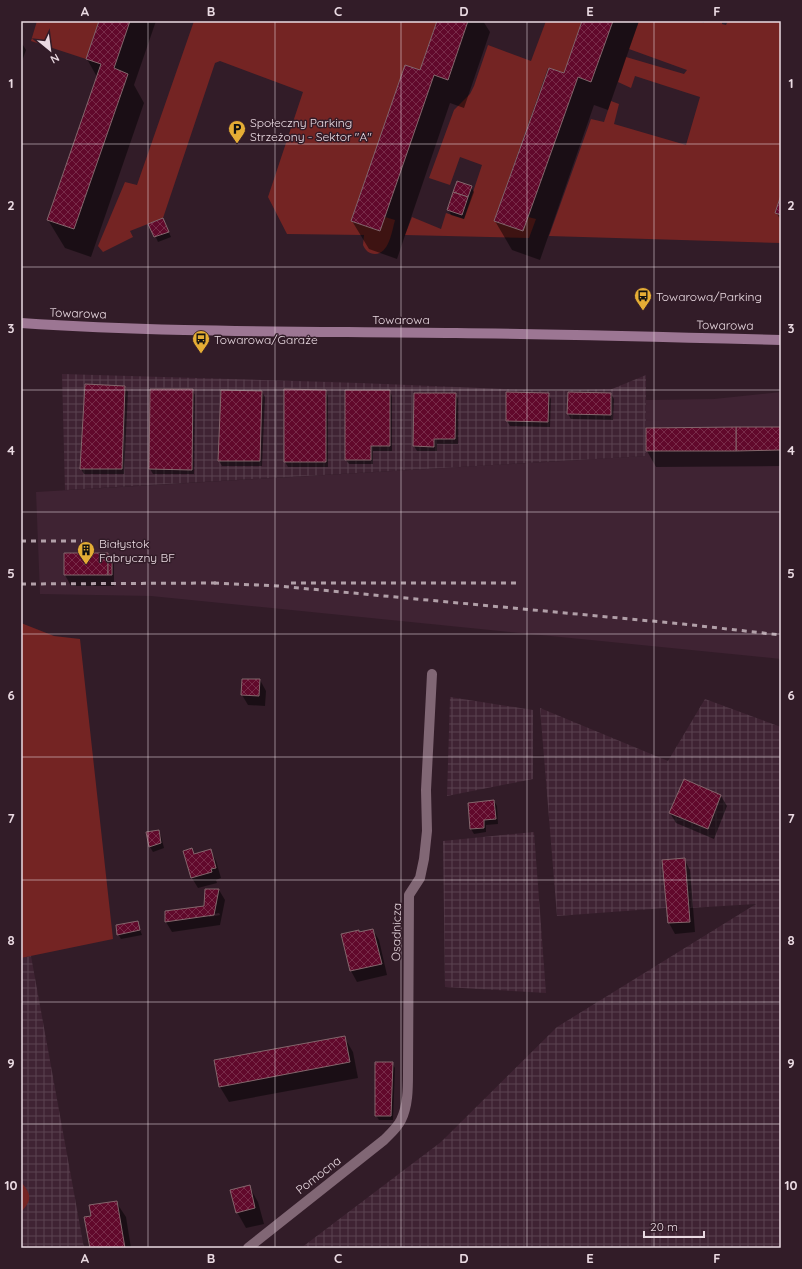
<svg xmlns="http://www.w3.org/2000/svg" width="802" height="1269" viewBox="0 0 802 1269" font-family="Quicksand,sans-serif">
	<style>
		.built { fill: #3f2333 }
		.industrial { fill: url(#industrial-grid) }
		.green { fill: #742423 }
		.shadow { fill: #0007; fill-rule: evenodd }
		.building { fill: url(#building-cross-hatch); stroke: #83666c }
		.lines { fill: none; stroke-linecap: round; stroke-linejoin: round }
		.street { stroke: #816775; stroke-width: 10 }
		.secondary { stroke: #9c7693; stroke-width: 10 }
		.rail { stroke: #b19fa8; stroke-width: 3; stroke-dasharray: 5 5; stroke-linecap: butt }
		.grid { fill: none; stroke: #eadae2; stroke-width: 1; stroke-opacity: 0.55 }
		.labels { text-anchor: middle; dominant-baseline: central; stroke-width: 3; stroke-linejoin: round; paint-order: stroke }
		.poi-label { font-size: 12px; fill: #eadae2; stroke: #321c28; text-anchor: start }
		.street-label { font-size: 12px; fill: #eadae2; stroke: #321c28 }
		.neatline { fill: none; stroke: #eadae2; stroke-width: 1.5 }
		.grid-label { font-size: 13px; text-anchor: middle; font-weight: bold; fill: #eadae2 }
	</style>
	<defs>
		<pattern id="industrial-grid" width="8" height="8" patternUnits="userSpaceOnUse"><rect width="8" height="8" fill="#3f2333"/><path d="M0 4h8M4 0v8" fill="none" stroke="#5b4250"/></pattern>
		<pattern id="building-cross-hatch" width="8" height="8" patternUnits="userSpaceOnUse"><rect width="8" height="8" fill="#61092b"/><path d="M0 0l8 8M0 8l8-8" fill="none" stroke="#782c49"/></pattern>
	</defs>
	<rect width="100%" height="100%" fill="#321c28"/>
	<path class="built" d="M 781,392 L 781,659 L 151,596 L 40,594 L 36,492 L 646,456 L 646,400 L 714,399 Z"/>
	<g class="industrial">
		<path d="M 62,374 L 360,383 L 552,391 L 612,389 L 646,375 L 646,456 L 65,490 Z"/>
		<path d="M 450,697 L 533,710 L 533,779 L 447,796 Z"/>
		<path d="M 705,699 L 781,727 L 781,1248 L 301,1248 L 441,1142 L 557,1027 L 756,904 L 689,908 L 690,922 L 667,923 L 666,908 L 557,916 L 540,708 L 668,761 Z"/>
		<path d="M 534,832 L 546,993 L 445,987 L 443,841 Z"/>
		<path d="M 31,956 L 84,1248 L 21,1248 L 21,958 Z"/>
	</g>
	<g class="green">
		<path d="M 37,21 L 99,21 L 86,59 L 31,41 Z"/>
		<path d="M 194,21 L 437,21 L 420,70 L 405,66 L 351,221 L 380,231 L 385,217 L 395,220 C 392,231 389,254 375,254 C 369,254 365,250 363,245 L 364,235 L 287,234 L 268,197 L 303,92 L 220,61 L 215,63 L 163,218 L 130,231 L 133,237 L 103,252 L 98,246 L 125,182 L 137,185 Z"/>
		<path d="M 546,21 L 582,21 L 564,73 L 548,68 L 494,221 L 523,231 L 528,217 L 536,219 L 529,238 L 405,235 L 412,217 L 441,229 L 446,213 L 464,219 L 482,165 L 460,157 L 450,185 L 429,178 L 454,110 L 470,94 L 474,86 L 488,45 L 531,61 Z"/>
		<path d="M 639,21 L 699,21 L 704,23 L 704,21 L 722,21 L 722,24 L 726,25 L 728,21 L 781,21 L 781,195 L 775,212 L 781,215 L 781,243 L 549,236 L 591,119 L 604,122 L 611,101 L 619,104 L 614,124 L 686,145 L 700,97 L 635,76 L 631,88 L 618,82 L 626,57 L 684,74 L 687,70 L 629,49 Z"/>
		<path d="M 21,623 L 54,636 L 80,639 L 113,939 L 21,958 Z"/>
		<path d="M 21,1182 C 32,1195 32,1200 21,1212 Z"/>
	</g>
	<g class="shadow">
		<path d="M 100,21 L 156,21 L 134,85 L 144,103 L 91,257 L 65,248 L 48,220 L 97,77 L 87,59 Z"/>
		<path d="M 438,21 L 483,21 L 490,32 L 464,108 L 450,103 L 397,259 L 369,249 L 352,221 L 420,71 Z"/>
		<path d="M 583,21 L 639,21 L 608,110 L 594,105 L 540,260 L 512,250 L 495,221 L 564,74 Z"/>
		<path d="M 21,42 L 26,50 L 21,64 Z"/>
		<path d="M 471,187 L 474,192 L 464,219 L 451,215 L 448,210 Z"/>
		<path d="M 781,198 L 781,221 L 776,212 Z"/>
		<path d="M 150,224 L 165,224 L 171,237 L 158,242 Z"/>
		<path d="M 86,385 L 125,387 L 128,392 L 124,474 L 84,474 L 81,469 Z"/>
		<path d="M 192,390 L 195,395 L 194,474 L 153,474 L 150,469 Z"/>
		<path d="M 285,390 L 326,391 L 328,396 L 328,467 L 288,467 L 285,462 Z"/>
		<path d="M 390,391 L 392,396 L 392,451 L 373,451 L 373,464 L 349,464 L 346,460 Z"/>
		<path d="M 262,392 L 265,397 L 262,466 L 222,466 L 219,461 Z"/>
		<path d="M 569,393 L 611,394 L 614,399 L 613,420 L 571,419 L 568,414 Z"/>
		<path d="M 415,394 L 455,394 L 458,399 L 458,444 L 437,444 L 437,451 L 417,451 L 414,446 Z"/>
		<path d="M 548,394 L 551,399 L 550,427 L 510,426 L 507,421 Z"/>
		<path d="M 781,428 L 781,466 L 656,467 L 647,451 Z"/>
		<path d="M 65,554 L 107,554 L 114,562 L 114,586 L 71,586 L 65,575 Z"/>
		<path d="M 260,680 L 266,691 L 265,706 L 248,705 L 242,695 Z"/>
		<path d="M 685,780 L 721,796 L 727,806 L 714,839 L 676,823 L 670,813 Z"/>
		<path d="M 494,801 L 497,806 L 498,824 L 486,825 L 486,832 L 474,834 L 471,829 Z"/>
		<path d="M 158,831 L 161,836 L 164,848 L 153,852 L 150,847 L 147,832 Z"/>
		<path d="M 192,849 L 195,855 L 210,850 L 216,861 L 221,878 L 216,880 L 217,883 L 198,888 L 192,878 L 185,851 Z"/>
		<path d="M 684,859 L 690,870 L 695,932 L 675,934 L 669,923 L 664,861 Z"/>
		<path d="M 219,890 L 225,900 L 220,925 L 172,932 L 166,922 L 205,906 ZM 219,913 L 220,915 L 209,917 L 209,915 Z"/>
		<path d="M 137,922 L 142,935 L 121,939 L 118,934 Z"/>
		<path d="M 373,930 L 379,940 L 387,975 L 357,982 L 351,971 L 342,935 L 359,933 Z"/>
		<path d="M 344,1037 L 353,1052 L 358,1078 L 229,1102 L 220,1087 Z"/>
		<path d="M 392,1063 L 395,1068 L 393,1120 L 379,1120 L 376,1115 Z"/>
		<path d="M 249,1186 L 258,1202 L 264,1224 L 246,1228 L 237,1212 Z"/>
		<path d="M 116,1202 L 126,1217 L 131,1248 L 91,1248 L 92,1217 Z"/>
	</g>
	<g class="building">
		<path d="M 99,21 L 130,21 L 114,68 L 128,74 L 74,229 L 47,220 L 101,64 L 86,59 Z"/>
		<path d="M 437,21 L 468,21 L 448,80 L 434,75 L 380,231 L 351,221 L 405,65 L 420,70 Z"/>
		<path d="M 582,21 L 613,21 L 591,82 L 578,77 L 523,231 L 494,221 L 549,68 L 564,73 Z"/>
		<path d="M 457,181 L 472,186 L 468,197 L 453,192 Z"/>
		<path d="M 453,192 L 468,197 L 462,215 L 447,210 Z"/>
		<path d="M 781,195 L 781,215 L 775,213 Z"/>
		<path d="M 163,218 L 169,232 L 154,237 L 148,224 Z"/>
		<path d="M 85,384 L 125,386 L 122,469 L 80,469 Z"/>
		<path d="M 150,389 L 193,389 L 192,470 L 149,469 Z"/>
		<path d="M 284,389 L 326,390 L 326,462 L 284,462 Z"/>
		<path d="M 221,390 L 262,391 L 260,461 L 218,461 Z"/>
		<path d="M 345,390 L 390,390 L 390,446 L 371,446 L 371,460 L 345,460 Z"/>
		<path d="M 506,392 L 549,393 L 548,422 L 506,421 Z"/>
		<path d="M 568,392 L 611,393 L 611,415 L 567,414 Z"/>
		<path d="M 414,393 L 456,393 L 455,439 L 434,439 L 434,447 L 413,446 Z"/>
		<path d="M 736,427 L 781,427 L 781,450 L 736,451 Z"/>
		<path d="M 736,427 L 736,451 L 646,451 L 646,428 Z"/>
		<path d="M 85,548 L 90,553 L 108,553 L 108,575 L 64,575 L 64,553 L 81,553 Z"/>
		<path d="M 108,555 L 112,556 L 112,575 L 108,575 Z"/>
		<path d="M 242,679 L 260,679 L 259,696 L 241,695 Z"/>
		<path d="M 684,779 L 721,795 L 708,829 L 669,813 Z"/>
		<path d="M 494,800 L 496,819 L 484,820 L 484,828 L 470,829 L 468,803 Z"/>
		<path d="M 159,830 L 161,843 L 149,847 L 146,832 Z"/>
		<path d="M 192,848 L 194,854 L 211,849 L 216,868 L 211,869 L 212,872 L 191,878 L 183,851 Z"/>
		<path d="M 685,858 L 690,922 L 668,923 L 662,860 Z"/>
		<path d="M 205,889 L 219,889 L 214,915 L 165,922 L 165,911 L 204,906 Z"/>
		<path d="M 138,921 L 140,930 L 117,935 L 116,925 Z"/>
		<path d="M 373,929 L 382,964 L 350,971 L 341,934 L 359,930 L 359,932 Z"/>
		<path d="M 345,1036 L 350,1062 L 219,1087 L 214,1060 Z"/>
		<path d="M 375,1062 L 393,1062 L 391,1116 L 375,1116 Z"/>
		<path d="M 250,1185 L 255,1208 L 236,1213 L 230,1190 Z"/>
		<path d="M 117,1201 L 125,1248 L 90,1248 L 84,1217 L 91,1216 L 89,1205 Z"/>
	</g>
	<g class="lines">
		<path class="street" d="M 248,1248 L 384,1140 C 390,1134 397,1128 401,1120 C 408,1106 408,1088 408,1073 L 409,895 L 420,878 L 424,859 L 427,831 L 426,790 L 432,674"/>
		<path class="secondary" d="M 21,323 C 166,333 311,331 456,333 C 565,334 673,337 781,340"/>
		<g class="rail">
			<path d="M 21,541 L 82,541"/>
			<path d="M 214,583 L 278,586 L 683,624 L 781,635"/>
			<path d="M 291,583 L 518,583"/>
			<path d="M 21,584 L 219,583"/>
		</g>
	</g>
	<path class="grid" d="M 148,21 L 148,1248M 275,21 L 275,1248M 401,21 L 401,1248M 527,21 L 527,1248M 654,21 L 654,1248M 21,144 L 781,144M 21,267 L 781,267M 21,390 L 781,390M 21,512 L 781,512M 21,634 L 781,634M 21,757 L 781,757M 21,880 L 781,880M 21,1002 L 781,1002M 21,1124 L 781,1124"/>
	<defs>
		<symbol id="parking-pin" viewBox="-11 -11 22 30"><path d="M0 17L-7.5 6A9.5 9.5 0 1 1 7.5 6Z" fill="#e5ad35" stroke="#321c28"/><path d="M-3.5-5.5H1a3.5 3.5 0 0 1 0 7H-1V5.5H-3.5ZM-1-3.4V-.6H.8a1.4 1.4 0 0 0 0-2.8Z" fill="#111"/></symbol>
		<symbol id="bus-pin" viewBox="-11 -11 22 30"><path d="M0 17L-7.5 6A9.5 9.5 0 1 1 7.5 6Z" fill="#e5ad35" stroke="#321c28"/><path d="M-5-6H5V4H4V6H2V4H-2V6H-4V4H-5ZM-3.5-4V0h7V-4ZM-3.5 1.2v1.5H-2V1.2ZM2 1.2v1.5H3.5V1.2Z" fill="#111"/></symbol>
		<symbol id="building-pin" viewBox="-11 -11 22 30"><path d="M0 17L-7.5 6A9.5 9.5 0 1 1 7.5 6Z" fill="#e5ad35" stroke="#321c28"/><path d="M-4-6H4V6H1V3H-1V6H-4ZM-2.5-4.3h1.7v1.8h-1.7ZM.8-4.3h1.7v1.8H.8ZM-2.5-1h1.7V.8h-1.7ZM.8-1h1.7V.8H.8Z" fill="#111"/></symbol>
	</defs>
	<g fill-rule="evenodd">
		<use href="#parking-pin" x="227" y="119" width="20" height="27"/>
		<use href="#bus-pin" x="633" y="286" width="20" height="27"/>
		<use href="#bus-pin" x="191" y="329" width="20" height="27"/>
		<use href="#building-pin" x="76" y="540" width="20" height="27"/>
	</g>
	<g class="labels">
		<g class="poi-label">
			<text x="250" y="122">Społeczny Parking<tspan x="250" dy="14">Strzeżony - Sektor "A"</tspan></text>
			<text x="656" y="296">Towarowa/Parking</text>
			<text x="214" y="339">Towarowa/Garaże</text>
			<text x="99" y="543">Białystok<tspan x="99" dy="14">Fabryczny BF</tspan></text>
		</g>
		<g class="street-label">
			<text transform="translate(78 313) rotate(2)">Towarowa</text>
			<text x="401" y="319">Towarowa</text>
			<text transform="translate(725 325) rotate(1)">Towarowa</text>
			<text transform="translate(396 932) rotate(-89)">Osadnicza</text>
			<text transform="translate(318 1175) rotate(-38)">Pomocna</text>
		</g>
	</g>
	<rect width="802" height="1269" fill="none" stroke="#321c28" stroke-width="44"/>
	<g transform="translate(50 50) rotate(151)" stroke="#321c28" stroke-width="3" paint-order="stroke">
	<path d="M0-3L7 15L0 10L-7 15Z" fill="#eadae2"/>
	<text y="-6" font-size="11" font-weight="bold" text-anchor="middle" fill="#eadae2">N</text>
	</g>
	<path d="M644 1231v6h60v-6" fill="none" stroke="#eadae2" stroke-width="2"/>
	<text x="650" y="1231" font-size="12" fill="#eadae2" stroke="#321c28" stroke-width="3" paint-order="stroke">20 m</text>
	<rect x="22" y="22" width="758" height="1225" class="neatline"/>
	<g class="grid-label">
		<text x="85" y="16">A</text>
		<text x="211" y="16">B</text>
		<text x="338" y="16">C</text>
		<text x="464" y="16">D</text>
		<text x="590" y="16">E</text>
		<text x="717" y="16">F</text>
		<text x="11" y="88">1</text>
		<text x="791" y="88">1</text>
		<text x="11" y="210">2</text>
		<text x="791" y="210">2</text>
		<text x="11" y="333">3</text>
		<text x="791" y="333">3</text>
		<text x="11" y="455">4</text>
		<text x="791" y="455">4</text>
		<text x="11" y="578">5</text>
		<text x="791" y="578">5</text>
		<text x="11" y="700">6</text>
		<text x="791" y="700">6</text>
		<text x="11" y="823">7</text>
		<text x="791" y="823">7</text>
		<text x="11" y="945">8</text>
		<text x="791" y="945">8</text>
		<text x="11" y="1068">9</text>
		<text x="791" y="1068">9</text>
		<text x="11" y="1190">10</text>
		<text x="791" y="1190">10</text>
		<text x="85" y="1263">A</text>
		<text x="211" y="1263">B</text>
		<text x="338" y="1263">C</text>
		<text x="464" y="1263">D</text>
		<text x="590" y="1263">E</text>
		<text x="717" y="1263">F</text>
	</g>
</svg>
